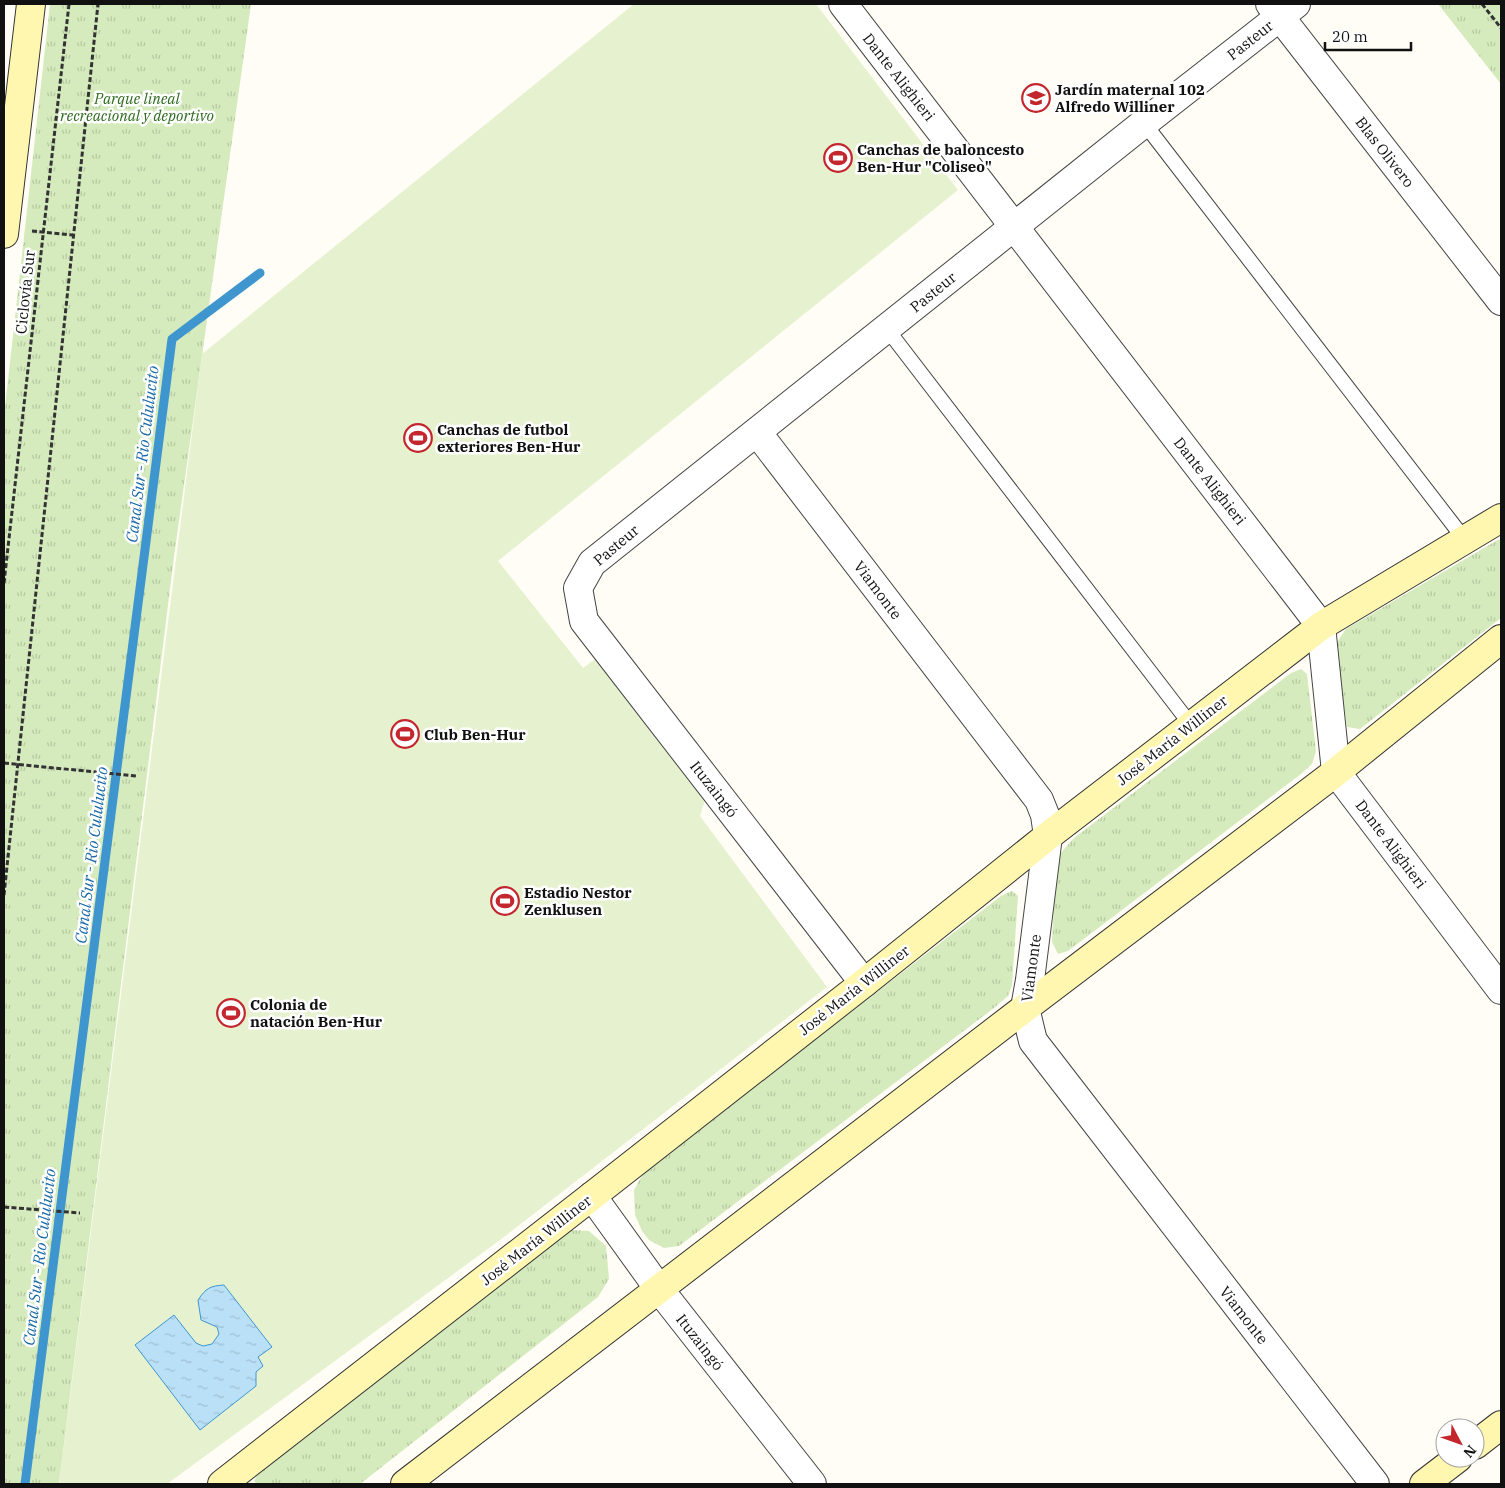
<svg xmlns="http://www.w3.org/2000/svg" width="1505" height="1488" viewBox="0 0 1505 1488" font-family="'IBM Plex Serif',serif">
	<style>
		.park { fill: url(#park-tufts) }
		.pitch { fill: #e6f2cf }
		.water { fill: url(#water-ripples); stroke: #3f96cf }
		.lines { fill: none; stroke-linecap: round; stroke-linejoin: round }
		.stream { stroke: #3f96cf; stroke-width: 9 }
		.lane-casing { stroke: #444; stroke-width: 16 }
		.street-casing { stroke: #444; stroke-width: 30 }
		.secondary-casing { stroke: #333; stroke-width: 30 }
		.path { stroke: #333; stroke-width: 3; stroke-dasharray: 5 2.5; stroke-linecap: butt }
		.lane { stroke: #fff; stroke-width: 14 }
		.street { stroke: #fff; stroke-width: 28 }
		.secondary { stroke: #fff6b0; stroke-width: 28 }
		.labels { text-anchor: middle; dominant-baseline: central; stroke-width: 5; stroke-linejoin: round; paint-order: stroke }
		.street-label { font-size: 15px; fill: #111; stroke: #fff }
		.poi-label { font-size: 15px; font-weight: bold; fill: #111; stroke: #fff; text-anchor: start }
		.park-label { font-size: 15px; font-style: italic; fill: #2f6b1f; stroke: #fff }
		.water-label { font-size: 16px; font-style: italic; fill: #1768a6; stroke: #fff }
	</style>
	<defs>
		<pattern id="park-tufts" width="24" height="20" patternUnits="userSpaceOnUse" patternTransform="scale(1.25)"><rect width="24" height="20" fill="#d5ebbd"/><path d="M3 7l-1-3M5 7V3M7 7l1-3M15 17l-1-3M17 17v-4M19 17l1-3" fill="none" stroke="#b6c8a1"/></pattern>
		<pattern id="water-ripples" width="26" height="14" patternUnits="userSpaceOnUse" patternTransform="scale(1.25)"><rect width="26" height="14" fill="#b9e0f7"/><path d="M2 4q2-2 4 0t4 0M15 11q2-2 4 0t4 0" fill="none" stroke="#9ebfd3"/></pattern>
	</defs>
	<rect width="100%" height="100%" fill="#fffdf5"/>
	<g class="park">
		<path d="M 50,4 L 251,4 L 174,557 L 59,1484 L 4,1484 L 4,416 Z"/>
		<path d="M 1438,4 L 1501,4 L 1501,84 Z"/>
		<path d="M 1501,538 L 1501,618 L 1360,729 L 1347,727 L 1335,645 L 1346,629 Z"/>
		<path d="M 1301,669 L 1307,674 L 1316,751 L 1312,764 L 1301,774 L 1068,951 L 1058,954 L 1052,942 L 1056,864 L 1059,855 L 1074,838 L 1291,673 Z"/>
		<path d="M 1012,891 L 1018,896 L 1012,985 L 1008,996 L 994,1008 L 679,1246 L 664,1248 L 649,1240 L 642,1231 L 635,1215 L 634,1190 L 644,1172 L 1001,896 Z"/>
		<path d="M 571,1230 L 589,1231 L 606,1246 L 609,1279 L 598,1297 L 360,1484 L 257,1484 L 254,1481 L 260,1469 Z"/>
	</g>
	<path class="pitch" d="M 634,4 L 816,4 L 958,190 L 498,561 L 583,668 L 599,656 L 705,800 L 700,816 L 827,987 L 500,1240 L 167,1484 L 59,1484 L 202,354 Z"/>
	<path class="water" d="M 224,1285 L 272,1347 L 258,1357 L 263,1366 L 256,1372 L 256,1386 L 200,1430 L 135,1345 L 174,1315 L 196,1343 L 203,1346 L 212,1344 L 219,1334 L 217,1327 L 201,1320 L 198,1300 C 206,1288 210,1286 224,1285 Z"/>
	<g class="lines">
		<path class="stream" d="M 25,1484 L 172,339 L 260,273"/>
		<defs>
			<g id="lane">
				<path d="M 1144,123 L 1465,540"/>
				<path d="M 887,329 L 1191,725"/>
			</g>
			<g id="street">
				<path d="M 843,4 L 1321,626 L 1336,772 L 1501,990"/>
				<path d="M 1270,4 L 1501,301"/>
				<path d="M 757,432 L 1039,800 L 1045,815 L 1048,836 L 1030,980 L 1025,1008 L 1033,1041 L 1375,1484"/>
				<path d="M 864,983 L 584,621 L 578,588 L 592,563 L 1144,123 L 1296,4"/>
				<path d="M 592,1196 L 659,1289 L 812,1484"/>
			</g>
			<g id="secondary">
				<path d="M 4,234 L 31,4"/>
				<path d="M 1475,1445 L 1501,1425"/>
				<path d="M 222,1484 L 592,1196 L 864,983 L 1048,836 L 1321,626 L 1501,518"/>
				<path d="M 405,1484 L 1025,1008 L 1336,772 L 1501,639"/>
				<path d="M 1424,1484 L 1458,1458"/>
			</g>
		</defs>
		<use href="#lane" class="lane-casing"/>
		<use href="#street" class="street-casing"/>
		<use href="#secondary" class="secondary-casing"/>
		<g class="path">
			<path d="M 1482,4 L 1501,28"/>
			<path d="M 32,231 L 73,235"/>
			<path d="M 4,583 L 69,4"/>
			<path d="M 4,763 L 136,776"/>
			<path d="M 4,895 L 98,4"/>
			<path d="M 4,1207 L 80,1213"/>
		</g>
		<use href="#lane" class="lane"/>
		<use href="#street" class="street"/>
		<use href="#secondary" class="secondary"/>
	</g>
	<defs>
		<symbol id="school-ring" viewBox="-11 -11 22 22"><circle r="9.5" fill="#fff" stroke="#c4262e" stroke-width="1.5"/><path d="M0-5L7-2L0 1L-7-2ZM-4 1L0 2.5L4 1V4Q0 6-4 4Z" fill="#c4262e"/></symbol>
		<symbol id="stadium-ring" viewBox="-11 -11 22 22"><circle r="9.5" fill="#fff" stroke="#c4262e" stroke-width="1.5"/><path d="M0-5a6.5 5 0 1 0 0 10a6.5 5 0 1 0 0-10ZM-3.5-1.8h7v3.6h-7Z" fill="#c4262e"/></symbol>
	</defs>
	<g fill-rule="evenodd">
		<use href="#school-ring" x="1020" y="82" width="32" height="32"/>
		<use href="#stadium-ring" x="822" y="142" width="32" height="32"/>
		<use href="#stadium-ring" x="402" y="422" width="32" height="32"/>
		<use href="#stadium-ring" x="389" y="718" width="32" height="32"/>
		<use href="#stadium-ring" x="489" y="885" width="32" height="32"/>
		<use href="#stadium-ring" x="215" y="997" width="32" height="32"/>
	</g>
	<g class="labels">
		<g class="street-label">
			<text transform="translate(1250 40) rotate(-38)">Pasteur</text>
			<text transform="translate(899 77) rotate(52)">Dante Alighieri</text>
			<text transform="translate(1385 152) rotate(52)">Blas Olivero</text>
			<text transform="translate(25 292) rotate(-84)">Ciclovía Sur</text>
			<text transform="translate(933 292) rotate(-39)">Pasteur</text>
			<text transform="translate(1210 481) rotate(52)">Dante Alighieri</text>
			<text transform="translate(616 545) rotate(-40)">Pasteur</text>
			<text transform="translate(878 590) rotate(53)">Viamonte</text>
			<text transform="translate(1172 740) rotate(-38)">José María Williner</text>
			<text transform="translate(714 789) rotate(52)">Ituzaingó</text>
			<text transform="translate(1391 844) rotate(53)">Dante Alighieri</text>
			<text transform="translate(1031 968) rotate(-82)">Viamonte</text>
			<text transform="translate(854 990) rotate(-38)">José María Williner</text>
			<text transform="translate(536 1240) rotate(-38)">José María Williner</text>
			<text transform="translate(1244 1315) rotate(52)">Viamonte</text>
			<text transform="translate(700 1342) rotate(52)">Ituzaingó</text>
		</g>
		<g class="poi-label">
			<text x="1055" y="89">Jardín maternal 102<tspan x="1055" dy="17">Alfredo Williner</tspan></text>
			<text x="857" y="149">Canchas de baloncesto<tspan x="857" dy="17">Ben-Hur "Coliseo"</tspan></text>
			<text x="437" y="429">Canchas de futbol<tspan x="437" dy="17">exteriores Ben-Hur</tspan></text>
			<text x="424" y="734">Club Ben-Hur</text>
			<text x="524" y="892">Estadio Nestor<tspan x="524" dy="17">Zenklusen</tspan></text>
			<text x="250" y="1004">Colonia de<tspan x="250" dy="17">natación Ben-Hur</tspan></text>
		</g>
		<g class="park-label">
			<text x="137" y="98">Parque lineal<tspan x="137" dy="17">recreacional y deportivo</tspan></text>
		</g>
		<g class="water-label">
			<text transform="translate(142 454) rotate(-83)">Canal Sur - Rio Cululucito</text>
			<text transform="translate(91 855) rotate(-83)">Canal Sur - Rio Cululucito</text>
			<text transform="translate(39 1257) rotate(-83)">Canal Sur - Rio Cululucito</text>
		</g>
	</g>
	<rect width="1505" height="1488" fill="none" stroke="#111111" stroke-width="10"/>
	<g transform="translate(1460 1443) rotate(131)"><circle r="24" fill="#ffffff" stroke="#a0a0a0"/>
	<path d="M0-4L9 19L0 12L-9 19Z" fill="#c4262e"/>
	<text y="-8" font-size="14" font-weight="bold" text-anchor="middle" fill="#111111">N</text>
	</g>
	<path d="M1325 42v8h86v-8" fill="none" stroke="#111111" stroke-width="2.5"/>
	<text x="1332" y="42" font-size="15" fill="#111111" stroke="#ffffff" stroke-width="4" paint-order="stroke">20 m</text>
</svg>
